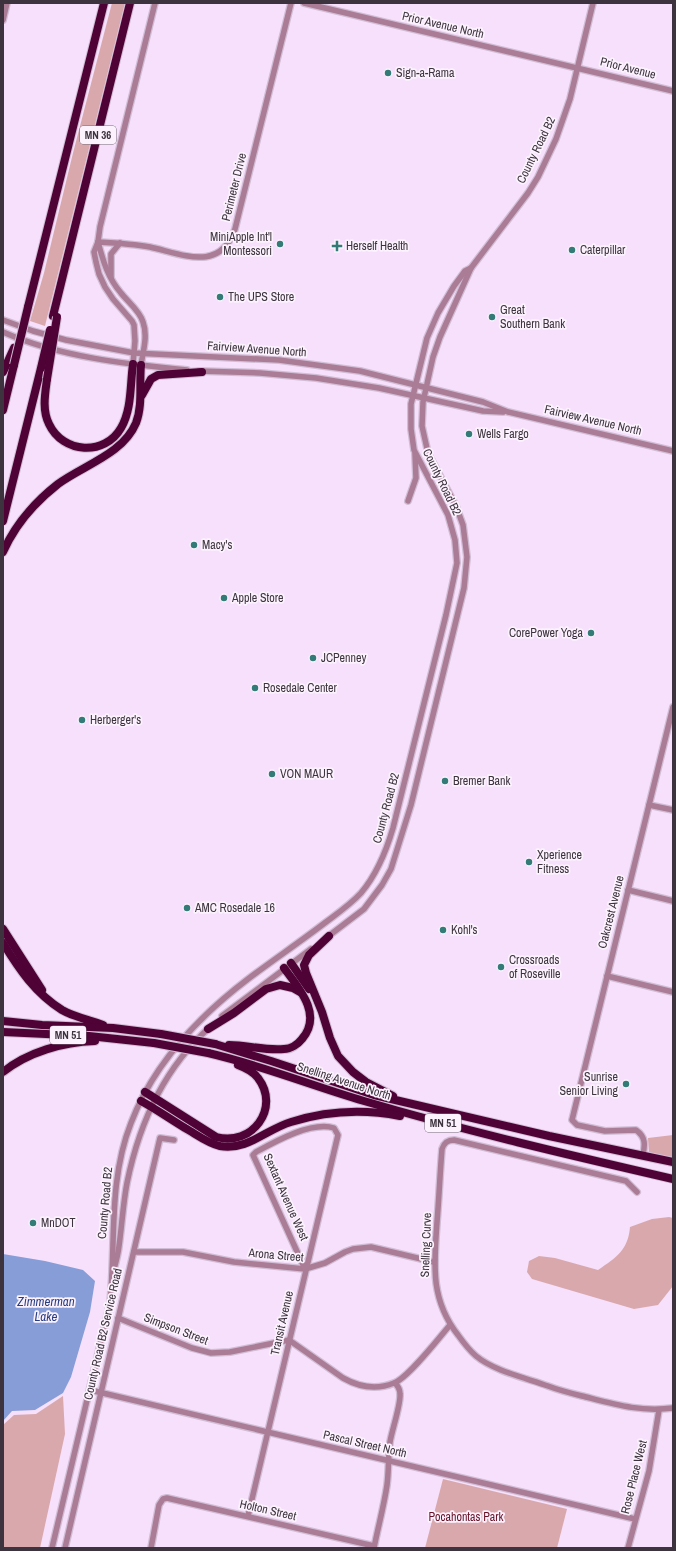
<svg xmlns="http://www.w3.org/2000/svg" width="676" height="1551" viewBox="0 0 676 1551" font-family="'Archivo Narrow',sans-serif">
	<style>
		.green { fill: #d9a8ad }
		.water { fill: #879dd7 }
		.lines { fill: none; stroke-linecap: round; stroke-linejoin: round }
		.minor-casing { stroke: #d1bdd5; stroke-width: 8 }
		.highway-casing { stroke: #d1bdd5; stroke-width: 10 }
		.minor { stroke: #ab7c95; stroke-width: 5.5 }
		.highway { stroke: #4f0236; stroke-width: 8 }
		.highway-bridge-casing { stroke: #d1bdd5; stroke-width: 10; stroke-linecap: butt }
		.highway-bridge { stroke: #4f0236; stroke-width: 8 }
		.poi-dot { fill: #327b76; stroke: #fbf2fd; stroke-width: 1.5 }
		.labels { text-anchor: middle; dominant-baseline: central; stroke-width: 3.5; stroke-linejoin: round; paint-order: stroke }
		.shield { fill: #fbf2fd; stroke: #756c77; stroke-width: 1 }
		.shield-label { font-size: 11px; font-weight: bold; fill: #3c333e }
		.street-label { font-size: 12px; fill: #3c333e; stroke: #fbf2fd }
		.poi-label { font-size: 12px; fill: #3c333e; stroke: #fbf2fd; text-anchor: start }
		.park-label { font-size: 12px; fill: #671127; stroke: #fbf2fd }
		.water-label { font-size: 13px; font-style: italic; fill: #283d82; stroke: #fbf2fd }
	</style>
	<rect width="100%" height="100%" fill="#f6e0fb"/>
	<g class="green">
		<path d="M 112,3 L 125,3 L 45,326 L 30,321 L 44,273 L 73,153 Z"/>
		<path d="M 673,1135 L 673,1159 L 649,1154 L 648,1138 Z"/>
		<path d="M 669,1217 L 673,1218 L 673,1286 L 658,1305 L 634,1309 L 532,1279 L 527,1272 L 529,1261 L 539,1256 L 555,1258 L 598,1270 C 617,1257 628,1250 630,1227 L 652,1219 Z"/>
		<path d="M 63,1396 L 65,1434 L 40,1548 L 3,1548 L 3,1425 L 14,1415 L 36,1414 Z"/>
		<path d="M 443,1479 L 567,1509 L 557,1548 L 425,1548 Z"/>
	</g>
	<path class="water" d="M 3,1254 L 45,1261 L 83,1270 L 95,1281 L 90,1312 L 71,1377 L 63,1393 L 35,1410 L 12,1411 L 3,1421 Z"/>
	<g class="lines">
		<defs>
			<g id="minor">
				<path d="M 304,3 L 673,91"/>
				<path d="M 3,20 L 7,3"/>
				<path d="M 98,242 C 116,243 133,244 150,247 C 182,254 220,273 235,229 L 291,3"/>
				<path d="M 98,242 C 103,261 108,278 121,293 C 128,302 140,311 143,322 C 148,336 143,352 141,365"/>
				<path d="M 111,277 L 111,254 L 120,243"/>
				<path d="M 3,320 L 33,331 L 66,340 L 134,353 L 279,360 L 360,371 L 483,402 L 508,412 L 673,451"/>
				<path d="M 3,332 C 59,357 126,364 187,370"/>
				<path d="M 133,364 L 135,341 L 134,325 L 132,321 L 113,299 L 105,287 L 99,274 L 96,262 L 94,252 L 98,242 L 100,227 L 155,3"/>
				<path d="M 199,371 L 260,373 L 316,378 L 379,388 L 483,411 L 503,412"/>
				<path d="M 408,501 L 416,478 L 415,454"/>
				<path d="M 649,805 L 673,810"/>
				<path d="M 628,890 L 673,901"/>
				<path d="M 326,938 L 364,909 L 382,885 L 391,869 L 411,805 L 464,588 L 467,557 L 463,525 L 456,506 L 428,453 L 422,426 L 423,402 L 433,357 L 440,337 L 471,268 L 528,193 L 538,177 L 556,139 L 570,99 L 593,3"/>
				<path d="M 607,976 L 673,992"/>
				<path d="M 222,1016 L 311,949"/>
				<path d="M 643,1155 C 645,1145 646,1137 636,1130 L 605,1131 L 577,1125 L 572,1120 L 673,707"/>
				<path d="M 637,1192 L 626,1181 L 454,1140 C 447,1140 444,1143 442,1149 C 440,1173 439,1198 437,1222 C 434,1265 430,1299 458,1335 C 463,1342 469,1350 476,1356 C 494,1371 526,1378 548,1386 C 561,1391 574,1394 586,1397 C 617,1405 641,1412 673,1408"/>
				<path d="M 134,1252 L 183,1252 L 234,1262 L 305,1269 L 325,1263 L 345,1252 L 353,1249 L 371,1247 L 434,1262"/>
				<path d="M 112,1276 C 115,1266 118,1256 119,1246 C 122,1225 123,1204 127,1183 C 139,1124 164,1068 210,1027"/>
				<path d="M 118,1318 L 192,1348 L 211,1353 L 230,1352 L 289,1340 L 343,1378 C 359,1387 377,1390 394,1383 C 408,1378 439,1338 450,1325"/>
				<path d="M 90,1390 L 635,1519"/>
				<path d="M 248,1516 L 338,1135 L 334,1128 C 312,1121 276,1141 256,1152 L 253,1155 L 305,1269"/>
				<path d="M 52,1548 L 110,1303 C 116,1243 108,1181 131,1123 C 153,1065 198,1017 248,979 C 273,960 300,942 326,922 C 338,913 351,904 361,893 C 377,874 386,852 393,828 L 446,615 L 457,563 L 455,540 L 448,515 L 414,450 L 411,429 L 411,404 L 427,338 L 438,313 L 454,286 L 465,271 L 471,268"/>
				<path d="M 65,1548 L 160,1138 L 174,1140"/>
				<path d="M 151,1548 L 159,1505 L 163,1499 L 167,1498 L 374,1546"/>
				<path d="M 374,1548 C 378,1527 384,1506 387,1485 C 389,1470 388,1456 390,1442 C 392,1430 401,1404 400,1394 C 400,1390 398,1386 395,1383"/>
				<path d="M 628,1548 L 649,1471 L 659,1410"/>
			</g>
			<g id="highway">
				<path d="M 28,307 L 104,3"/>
				<path d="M 53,316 L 130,3"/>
				<path d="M 3,372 L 14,348"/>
				<path d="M 47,379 C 45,394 42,410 49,424 C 63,454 105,456 121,428 C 132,409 130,385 133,364"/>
				<path d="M 142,395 L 151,379 L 158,375 L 202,372"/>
				<path d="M 3,410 L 14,365"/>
				<path d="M 3,521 L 41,368"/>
				<path d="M 3,552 C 15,525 35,502 58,484 C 84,465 123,454 136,423 C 143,405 139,384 141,365"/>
				<path d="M 3,929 L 42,990"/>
				<path d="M 329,936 L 309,955 L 304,965 L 306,973 L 322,1012 L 330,1038 L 338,1056 L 353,1072 L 366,1082 L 393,1096"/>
				<path d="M 3,943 C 19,969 35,993 62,1010 C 74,1017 90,1020 103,1025"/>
				<path d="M 291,963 L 309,989"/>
				<path d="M 3,1021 L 42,1025 L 113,1028 L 161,1034"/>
				<path d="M 208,1029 L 234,1013 L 266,989 L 280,985 L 293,988 L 300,992"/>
				<path d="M 3,1032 L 89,1036 L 154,1043"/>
				<path d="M 215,1044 L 271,1061 L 374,1095 L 549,1136 L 673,1162"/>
				<path d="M 229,1045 C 247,1045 266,1051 284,1049 C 291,1049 298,1044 302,1039 C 323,1015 299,988 284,968"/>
				<path d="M 208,1053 C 261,1065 312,1086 364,1101 C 466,1131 569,1155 673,1179"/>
				<path d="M 3,1072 C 28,1052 63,1042 95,1041"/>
				<path d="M 145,1092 L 216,1137 C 252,1147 281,1108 258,1078 C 253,1071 246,1068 238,1065"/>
				<path d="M 141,1101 C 156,1109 170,1119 185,1128 C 196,1134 207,1143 220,1146 C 247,1151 267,1129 291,1122 C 326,1111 364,1109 400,1116"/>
			</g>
		</defs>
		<use href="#minor" class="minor-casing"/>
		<use href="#highway" class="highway-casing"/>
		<use href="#minor" class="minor"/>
		<use href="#highway" class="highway"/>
		<defs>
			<g id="highway-bridge">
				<path d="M 14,365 L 28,307"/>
				<path d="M 41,368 L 50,330"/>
				<path d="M 47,379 L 57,317"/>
				<path d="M 161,1034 L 215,1044"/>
				<path d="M 154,1043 L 208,1053"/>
			</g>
		</defs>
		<use href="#highway-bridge" class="highway-bridge-casing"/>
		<use href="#highway-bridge" class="highway-bridge"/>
	</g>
	<g class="poi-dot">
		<circle cx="388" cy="73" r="4"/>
		<circle cx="280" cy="244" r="4"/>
		<path d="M335 240h4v4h4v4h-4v4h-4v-4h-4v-4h4z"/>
		<circle cx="572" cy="250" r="4"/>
		<circle cx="220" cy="297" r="4"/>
		<circle cx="492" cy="317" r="4"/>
		<circle cx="469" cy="434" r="4"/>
		<circle cx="194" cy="545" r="4"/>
		<circle cx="224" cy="598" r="4"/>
		<circle cx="591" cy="633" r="4"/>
		<circle cx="313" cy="658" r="4"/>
		<circle cx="255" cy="688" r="4"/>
		<circle cx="82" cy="720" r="4"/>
		<circle cx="272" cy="774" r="4"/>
		<circle cx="445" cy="781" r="4"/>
		<circle cx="529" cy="862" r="4"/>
		<circle cx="187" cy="908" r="4"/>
		<circle cx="443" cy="930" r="4"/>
		<circle cx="501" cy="967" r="4"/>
		<circle cx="626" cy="1084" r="4"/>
		<circle cx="33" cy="1223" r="4"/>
	</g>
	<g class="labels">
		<g class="shield">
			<rect x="80" y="126" width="36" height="18" rx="3"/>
			<rect x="50" y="1026" width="36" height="18" rx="3"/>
			<rect x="425" y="1114" width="36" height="18" rx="3"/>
		</g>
		<g class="shield-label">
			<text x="98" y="135">MN 36</text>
			<text x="68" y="1035">MN 51</text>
			<text x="443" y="1123">MN 51</text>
		</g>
		<g class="street-label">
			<text transform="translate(443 25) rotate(13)">Prior Avenue North</text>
			<text transform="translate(628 68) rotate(14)">Prior Avenue</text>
			<text transform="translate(536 150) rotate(-64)">County Road B2</text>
			<text transform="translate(234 187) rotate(-76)">Perimeter Drive</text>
			<text transform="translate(257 349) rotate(4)">Fairview Avenue North</text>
			<text transform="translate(593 420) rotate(13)">Fairview Avenue North</text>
			<text transform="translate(442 482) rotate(64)">County Road B2</text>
			<text transform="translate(386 808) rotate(-75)">County Road B2</text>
			<text transform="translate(611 912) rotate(-76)">Oakcrest Avenue</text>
			<text transform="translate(344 1081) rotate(18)">Snelling Avenue North</text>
			<text transform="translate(286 1197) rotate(66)">Sextant Avenue West</text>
			<text transform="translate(105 1203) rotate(-85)">County Road B2</text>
			<text transform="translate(426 1245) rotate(-88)">Snelling Curve</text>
			<text transform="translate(276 1255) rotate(5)">Arona Street</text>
			<text transform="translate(282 1323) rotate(-77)">Transit Avenue</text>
			<text transform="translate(176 1329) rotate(21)">Simpson Street</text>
			<text transform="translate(103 1334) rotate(-77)">County Road B2 Service Road</text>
			<text transform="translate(365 1444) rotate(13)">Pascal Street North</text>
			<text transform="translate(634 1477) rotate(-76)">Rose Place West</text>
			<text transform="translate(268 1510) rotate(13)">Holton Street</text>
		</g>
		<g class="poi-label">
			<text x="396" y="73">Sign-a-Rama</text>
			<text x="272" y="237" text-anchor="end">MiniApple Int'l<tspan x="272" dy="14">Montessori</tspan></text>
			<text x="346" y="246">Herself Health</text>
			<text x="580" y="250">Caterpillar</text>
			<text x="228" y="297">The UPS Store</text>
			<text x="500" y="310">Great<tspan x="500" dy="14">Southern Bank</tspan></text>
			<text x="477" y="434">Wells Fargo</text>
			<text x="202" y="545">Macy's</text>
			<text x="232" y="598">Apple Store</text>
			<text x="583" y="633" text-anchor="end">CorePower Yoga</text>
			<text x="321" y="658">JCPenney</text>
			<text x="263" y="688">Rosedale Center</text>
			<text x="90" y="720">Herberger's</text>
			<text x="280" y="774">VON MAUR</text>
			<text x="453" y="781">Bremer Bank</text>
			<text x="537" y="855">Xperience<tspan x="537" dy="14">Fitness</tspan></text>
			<text x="195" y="908">AMC Rosedale 16</text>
			<text x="451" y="930">Kohl's</text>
			<text x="509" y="960">Crossroads<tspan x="509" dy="14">of Roseville</tspan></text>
			<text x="618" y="1077" text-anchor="end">Sunrise<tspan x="618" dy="14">Senior Living</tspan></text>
			<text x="41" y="1223">MnDOT</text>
		</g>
		<g class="park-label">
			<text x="466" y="1517">Pocahontas Park</text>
		</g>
		<g class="water-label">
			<text x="46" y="1301">Zimmerman<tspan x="46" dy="15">Lake</tspan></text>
		</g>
	</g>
	<rect width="676" height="1551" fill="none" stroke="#3c333e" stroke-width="8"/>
</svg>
